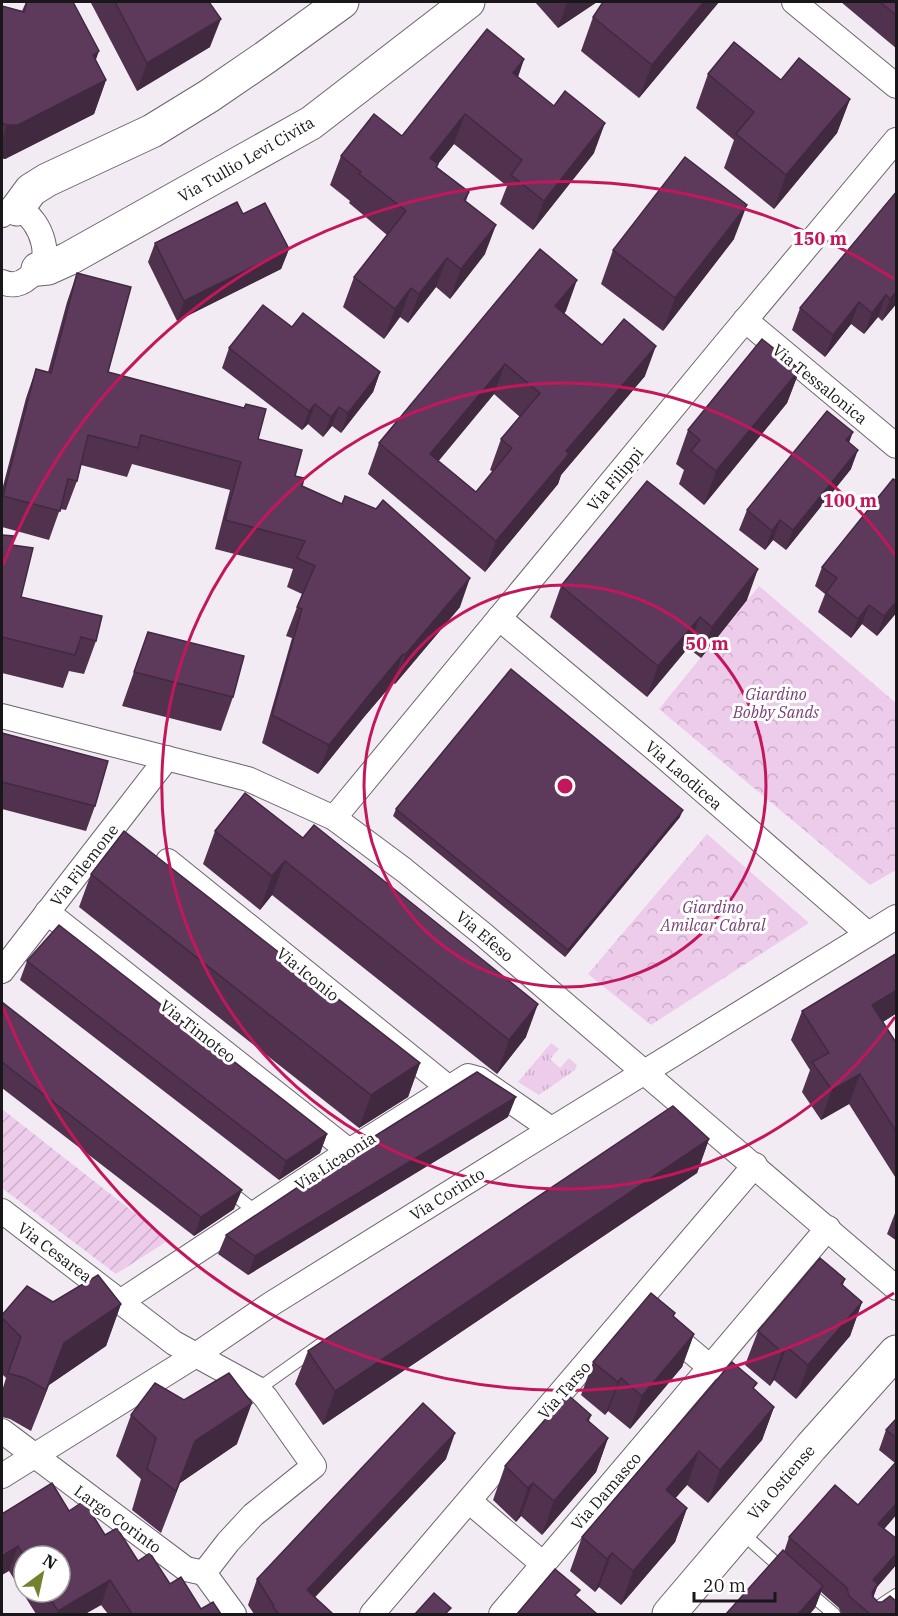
<svg xmlns="http://www.w3.org/2000/svg" width="898" height="1616" viewBox="0 0 898 1616" font-family="'IBM Plex Serif',serif">
	<style>
		.grass { fill: url(#grass-tufts) }
		.forest { fill: url(#forest-crowns) }
		.garden { fill: url(#garden-furrows) }
		.lines { fill: none; stroke-linecap: round; stroke-linejoin: round }
		.lane-casing { stroke: #6d656c; stroke-width: 14 }
		.street-casing { stroke: #6d656c; stroke-width: 26 }
		.secondary-casing { stroke: #6d656c; stroke-width: 35 }
		.lane { stroke: #fff; stroke-width: 12 }
		.street { stroke: #fff; stroke-width: 24 }
		.secondary { stroke: #fff; stroke-width: 33 }
		.wall { fill: #50324f; fill-rule: evenodd }
		.shaded-wall { fill: #412940 }
		.building { fill: #5d3a5c; stroke: #412940; stroke-width: 1.5; fill-rule: evenodd }
		.ring { fill: none; stroke: #c2185b; stroke-width: 3 }
		.labels { text-anchor: middle; dominant-baseline: central; stroke-width: 6; stroke-linejoin: round; paint-order: stroke }
		.street-label { font-size: 16px; fill: #1a171a; stroke: #fff }
		.park-label { font-size: 16px; font-style: italic; fill: #764175; stroke: #fff }
		.centre { fill: #c2185b; stroke: #fff; stroke-width: 3 }
		.ring-label { font-size: 18px; text-anchor: middle; font-weight: bold; fill: #c2185b; stroke: #fff; stroke-width: 6; stroke-linejoin: round; paint-order: stroke }
	</style>
	<defs>
		<pattern id="grass-tufts" width="24" height="20" patternUnits="userSpaceOnUse" patternTransform="scale(1.5)"><rect width="24" height="20" fill="#edcbeb"/><path d="M3 7l-1-3M5 7V3M7 7l1-3M15 17l-1-3M17 17v-4M19 17l1-3" fill="none" stroke="#cbaec9"/></pattern>
		<pattern id="forest-crowns" width="20" height="18" patternUnits="userSpaceOnUse" patternTransform="scale(1.5)"><rect width="20" height="18" fill="#edcbeb"/><path d="M2 6a3 3 0 1 1 6 0M12 15a3 3 0 1 1 6 0" fill="none" stroke="#cbaec9"/></pattern>
		<pattern id="garden-furrows" width="10" height="10" patternUnits="userSpaceOnUse" patternTransform="scale(1.5)"><rect width="10" height="10" fill="#edcbeb"/><path d="M-1 1l2-2M0 10L10 0M9 11l2-2" fill="none" stroke="#cbaec9"/></pattern>
	</defs>
	<rect width="100%" height="100%" fill="#f3ebf3"/>
	<path class="grass" d="M 551,1043 L 559,1049 L 550,1059 L 560,1068 L 569,1058 L 577,1065 L 575,1070 L 539,1095 L 518,1082 Z"/>
	<g class="forest">
		<path d="M 759,586 L 896,703 L 896,870 L 870,885 L 659,709 Z"/>
		<path d="M 707,834 L 809,923 L 651,1025 L 588,974 Z"/>
	</g>
	<path class="garden" d="M 2,1109 L 169,1240 L 116,1274 L 2,1188 Z"/>
	<g class="lines">
		<defs>
			<g id="lane">
				<path d="M 227,1189 L 256,1212"/>
				<path d="M 258,1389 L 320,1345"/>
				<path d="M 741,1532 L 786,1572"/>
				<path d="M 806,1590 L 834,1614"/>
				<path d="M 873,1614 L 881,1605 L 896,1595"/>
			</g>
			<g id="street">
				<path d="M 794,2 L 896,86"/>
				<path d="M 2,215 C 25,193 51,241 43,261 C 41,268 34,274 28,278 C 20,285 11,286 2,282"/>
				<path d="M 745,320 L 896,446"/>
				<path d="M 499,618 L 661,754 L 868,934"/>
				<path d="M 2,716 L 248,779 L 334,818 L 404,870 L 484,935 L 896,1288"/>
				<path d="M 334,818 L 727,342 L 896,140"/>
				<path d="M 168,861 L 449,1088"/>
				<path d="M 47,912 L 349,1151"/>
				<path d="M 2,971 L 167,758"/>
				<path d="M 2,1211 L 174,1343 L 258,1389 L 266,1398 L 314,1466 L 253,1515 L 228,1542 L 204,1573 L 234,1614"/>
				<path d="M 120,1302 L 349,1151 L 468,1076 L 479,1079 L 551,1129"/>
				<path d="M 665,1329 L 711,1368"/>
				<path d="M 2,1431 L 186,1569 L 204,1573"/>
				<path d="M 2,1476 L 196,1355 L 271,1304 L 523,1147 L 896,917"/>
				<path d="M 469,1501 L 543,1564"/>
				<path d="M 372,1614 L 755,1165"/>
				<path d="M 501,1614 L 828,1228"/>
			</g>
			<g id="secondary">
				<path d="M 17,209 L 31,190 L 47,180 L 152,131 L 209,96 L 266,57 L 342,2"/>
				<path d="M 38,269 L 48,268 L 68,259 L 311,123 L 468,2"/>
				<path d="M 669,1614 L 811,1447 L 896,1352"/>
			</g>
		</defs>
		<use href="#lane" class="lane-casing"/>
		<use href="#street" class="street-casing"/>
		<use href="#secondary" class="secondary-casing"/>
		<use href="#lane" class="lane"/>
		<use href="#street" class="street"/>
		<use href="#secondary" class="secondary"/>
	</g>
	<g class="wall">
		<path d="M 26,2 L 73,2 L 96,60 L 106,80 L 94,114 L 5,159 L 2,158 L 2,6 L 22,11 Z"/>
		<path d="M 91,2 L 209,2 L 210,47 L 137,91 L 91,3 Z"/>
		<path d="M 535,2 L 597,2 L 558,28 Z"/>
		<path d="M 719,2 L 639,98 L 581,51 L 593,17 Z"/>
		<path d="M 841,2 L 897,2 L 897,49 Z"/>
		<path d="M 524,59 L 518,77 L 594,153 L 533,230 L 500,204 L 507,186 L 454,144 L 438,164 L 437,167 L 469,192 L 466,201 L 485,254 L 450,299 L 436,287 L 408,323 L 400,317 L 384,339 L 343,307 L 354,277 L 387,235 L 349,203 L 350,201 L 330,185 L 341,156 L 402,136 Z"/>
		<path d="M 708,74 L 781,80 L 850,99 L 837,133 L 774,209 L 724,168 L 734,140 L 696,108 Z"/>
		<path d="M 897,191 L 897,303 L 882,321 L 878,317 L 864,334 L 851,324 L 825,357 L 792,330 L 800,308 Z"/>
		<path d="M 243,214 L 289,249 L 281,269 L 177,321 L 148,262 L 155,243 Z"/>
		<path d="M 734,239 L 663,331 L 601,284 L 613,250 Z"/>
		<path d="M 77,273 L 108,372 L 258,439 L 295,476 L 302,486 L 460,607 L 395,684 L 393,683 L 364,717 L 318,774 L 262,743 L 292,638 L 286,636 L 302,594 L 287,587 L 293,569 L 215,549 L 230,490 L 132,464 L 127,477 L 81,465 L 77,481 L 66,510 L 60,509 L 49,540 L 2,527 L 2,490 L 26,398 L 36,369 L 48,372 L 67,302 Z"/>
		<path d="M 566,311 L 564,314 L 602,345 L 645,376 L 561,475 L 558,484 L 485,572 L 368,474 L 379,443 ZM 494,394 L 520,417 L 501,439 L 490,470 L 493,472 L 476,492 L 438,461 Z"/>
		<path d="M 292,327 L 380,372 L 373,392 L 341,433 L 332,426 L 323,437 L 308,424 L 302,430 L 222,368 L 229,348 Z"/>
		<path d="M 800,369 L 787,403 L 704,505 L 679,484 L 684,470 L 676,464 L 688,430 Z"/>
		<path d="M 849,442 L 851,469 L 786,550 L 773,540 L 765,550 L 739,530 L 747,510 Z"/>
		<path d="M 897,481 L 897,612 L 877,636 L 862,624 L 851,638 L 818,612 L 825,594 L 815,586 L 822,567 Z"/>
		<path d="M 2,535 L 12,545 L 21,597 L 96,641 L 84,674 L 69,671 L 63,688 L 2,673 Z"/>
		<path d="M 561,586 L 747,600 L 701,658 L 688,648 L 647,697 L 550,617 Z"/>
		<path d="M 148,632 L 233,697 L 221,731 L 122,706 Z"/>
		<path d="M 2,733 L 95,806 L 86,831 L 2,809 Z"/>
		<path d="M 245,793 L 526,1037 L 497,1074 L 272,895 L 260,910 L 203,864 L 215,831 Z"/>
		<path d="M 396,809 L 680,817 L 565,957 L 393,816 Z"/>
		<path d="M 91,874 L 420,1063 L 408,1097 L 359,1128 L 79,907 Z"/>
		<path d="M 897,953 L 897,1013 L 883,1022 L 897,1044 L 897,1180 L 849,1104 L 821,1120 L 802,1092 L 810,1070 L 791,1040 L 802,1011 Z"/>
		<path d="M 27,961 L 327,1134 L 320,1153 L 279,1180 L 20,980 Z"/>
		<path d="M 2,1002 L 234,1209 L 194,1236 L 2,1088 Z"/>
		<path d="M 508,1117 L 248,1275 L 218,1254 L 226,1235 Z"/>
		<path d="M 709,1139 L 697,1173 L 323,1425 L 295,1384 L 308,1351 Z"/>
		<path d="M 897,1208 L 897,1241 L 887,1234 Z"/>
		<path d="M 845,1279 L 843,1285 L 862,1302 L 850,1336 L 796,1399 L 774,1380 L 770,1386 L 745,1365 L 758,1331 Z"/>
		<path d="M 53,1302 L 121,1304 L 106,1346 L 49,1385 L 31,1431 L 10,1419 L 2,1417 L 2,1391 L 6,1378 L 2,1374 L 2,1315 Z"/>
		<path d="M 674,1317 L 694,1334 L 682,1367 L 630,1429 L 608,1411 L 605,1415 L 581,1395 L 593,1362 Z"/>
		<path d="M 755,1390 L 774,1407 L 762,1440 L 708,1503 L 687,1485 L 675,1498 L 687,1508 L 675,1542 L 621,1605 L 599,1587 L 595,1592 L 570,1571 L 582,1537 Z"/>
		<path d="M 184,1400 L 237,1444 L 180,1483 L 161,1533 L 132,1510 L 141,1479 L 116,1456 L 131,1415 Z"/>
		<path d="M 591,1415 L 589,1421 L 608,1438 L 596,1472 L 542,1535 L 521,1516 L 516,1522 L 493,1500 L 505,1466 Z"/>
		<path d="M 897,1418 L 897,1514 L 884,1529 L 897,1539 L 896,1565 L 877,1587 L 873,1597 L 870,1614 L 841,1614 L 839,1608 L 821,1592 L 815,1608 L 784,1552 L 789,1537 L 858,1505 L 895,1463 L 879,1450 L 886,1430 Z"/>
		<path d="M 446,1459 L 315,1597 L 333,1614 L 254,1614 L 248,1605 L 257,1579 Z"/>
		<path d="M 69,1511 L 105,1535 L 201,1609 L 221,1614 L 108,1614 L 101,1605 L 85,1614 L 36,1614 L 9,1571 L 2,1514 ZM 24,1556 L 60,1592 L 24,1592 Z"/>
	</g>
	<g class="shaded-wall">
		<path d="M 567,2 L 597,2 L 558,28 Z"/>
		<path d="M 704,2 L 719,2 L 639,98 L 652,65 Z"/>
		<path d="M 221,19 L 210,47 L 137,91 L 147,63 Z"/>
		<path d="M 99,51 L 87,85 L 93,55 Z"/>
		<path d="M 524,59 L 514,88 L 513,73 Z"/>
		<path d="M 106,80 L 94,114 L 5,159 L 2,158 L 2,140 L 7,125 Z"/>
		<path d="M 850,99 L 837,133 L 774,209 L 786,175 Z"/>
		<path d="M 465,114 L 454,144 L 438,164 L 427,194 L 430,158 Z"/>
		<path d="M 605,123 L 594,153 L 533,230 L 544,201 Z"/>
		<path d="M 747,205 L 734,239 L 663,331 L 675,298 Z"/>
		<path d="M 496,225 L 485,254 L 450,299 L 461,269 Z"/>
		<path d="M 289,249 L 281,269 L 177,321 L 184,301 Z"/>
		<path d="M 447,258 L 436,287 L 408,323 L 419,294 Z"/>
		<path d="M 577,280 L 566,311 L 544,337 L 555,306 Z"/>
		<path d="M 411,288 L 400,317 L 384,339 L 395,309 Z"/>
		<path d="M 897,291 L 897,303 L 882,321 L 890,299 Z"/>
		<path d="M 886,295 L 878,317 L 864,334 L 872,313 Z"/>
		<path d="M 859,302 L 851,324 L 825,357 L 833,335 Z"/>
		<path d="M 656,346 L 645,376 L 561,475 L 558,484 L 485,572 L 496,541 L 566,451 Z"/>
		<path d="M 505,364 L 494,394 L 423,480 L 430,454 Z"/>
		<path d="M 800,369 L 787,403 L 704,505 L 716,471 Z"/>
		<path d="M 380,372 L 373,392 L 341,433 L 348,413 Z"/>
		<path d="M 315,404 L 308,424 L 302,430 L 309,411 Z"/>
		<path d="M 339,407 L 332,426 L 323,437 L 331,417 Z"/>
		<path d="M 853,432 L 846,451 L 846,440 Z"/>
		<path d="M 858,450 L 851,469 L 786,550 L 793,530 Z"/>
		<path d="M 780,520 L 773,540 L 765,550 L 772,531 Z"/>
		<path d="M 758,569 L 747,600 L 701,658 L 712,627 Z"/>
		<path d="M 470,578 L 460,607 L 395,684 L 405,655 Z"/>
		<path d="M 897,601 L 897,612 L 877,636 L 884,616 Z"/>
		<path d="M 869,605 L 862,624 L 851,638 L 858,619 Z"/>
		<path d="M 700,617 L 688,648 L 647,697 L 658,666 Z"/>
		<path d="M 403,654 L 393,683 L 364,717 L 318,774 L 329,745 L 374,689 Z"/>
		<path d="M 683,810 L 680,817 L 565,957 L 568,950 Z"/>
		<path d="M 285,861 L 272,895 L 260,910 L 272,876 Z"/>
		<path d="M 897,990 L 897,1013 L 861,1035 L 872,1005 Z"/>
		<path d="M 538,1004 L 526,1037 L 497,1074 L 509,1040 Z"/>
		<path d="M 420,1063 L 408,1097 L 359,1128 L 371,1095 Z"/>
		<path d="M 860,1074 L 849,1104 L 821,1120 L 832,1090 Z"/>
		<path d="M 516,1097 L 508,1117 L 248,1275 L 255,1256 Z"/>
		<path d="M 327,1134 L 320,1153 L 279,1180 L 286,1161 Z"/>
		<path d="M 709,1139 L 697,1173 L 323,1425 L 335,1391 Z"/>
		<path d="M 242,1190 L 234,1209 L 194,1236 L 201,1217 Z"/>
		<path d="M 862,1302 L 850,1336 L 796,1399 L 808,1365 Z"/>
		<path d="M 121,1304 L 106,1346 L 49,1385 L 31,1431 L 64,1343 Z"/>
		<path d="M 694,1334 L 682,1367 L 630,1429 L 642,1396 Z"/>
		<path d="M 787,1347 L 774,1380 L 770,1386 L 782,1352 Z"/>
		<path d="M 621,1378 L 608,1411 L 605,1415 L 618,1382 Z"/>
		<path d="M 252,1403 L 237,1444 L 180,1483 L 161,1533 L 195,1441 Z"/>
		<path d="M 774,1407 L 762,1440 L 708,1503 L 720,1470 Z"/>
		<path d="M 455,1433 L 446,1459 L 299,1614 L 307,1590 Z"/>
		<path d="M 608,1438 L 596,1472 L 542,1535 L 554,1501 Z"/>
		<path d="M 699,1451 L 687,1485 L 653,1524 L 666,1490 Z"/>
		<path d="M 533,1483 L 521,1516 L 516,1522 L 528,1488 Z"/>
		<path d="M 897,1503 L 897,1514 L 871,1544 L 878,1524 Z"/>
		<path d="M 687,1508 L 675,1542 L 621,1605 L 633,1571 Z"/>
		<path d="M 18,1546 L 9,1571 L 2,1575 L 2,1556 Z"/>
		<path d="M 612,1553 L 599,1587 L 595,1592 L 607,1559 Z"/>
		<path d="M 897,1553 L 896,1565 L 877,1587 L 871,1604 L 865,1612 L 872,1592 L 873,1580 Z"/>
		<path d="M 110,1580 L 101,1605 L 85,1614 L 57,1614 L 58,1611 Z"/>
		<path d="M 823,1586 L 815,1608 L 810,1614 L 798,1614 Z"/>
	</g>
	<g class="building">
		<path d="M 27,2 L 73,2 L 99,51 L 93,55 L 106,80 L 18,125 L 7,125 L 2,123 L 2,6 L 24,12 Z"/>
		<path d="M 115,2 L 209,2 L 221,19 L 147,63 Z"/>
		<path d="M 603,2 L 704,2 L 652,65 L 593,17 Z"/>
		<path d="M 880,2 L 897,2 L 897,16 Z"/>
		<path d="M 487,29 L 524,59 L 513,73 L 554,106 L 565,91 L 605,123 L 544,201 L 511,175 L 522,160 L 465,114 L 430,158 L 438,164 L 436,167 L 469,192 L 464,200 L 496,225 L 461,269 L 447,258 L 419,294 L 411,288 L 395,309 L 354,277 L 406,211 L 359,174 L 361,172 L 341,156 L 374,114 L 402,136 Z"/>
		<path d="M 734,42 L 781,80 L 799,58 L 850,99 L 786,175 L 736,134 L 754,112 L 708,74 Z"/>
		<path d="M 685,157 L 747,205 L 675,298 L 613,250 Z"/>
		<path d="M 897,191 L 897,291 L 890,299 L 886,295 L 872,313 L 859,302 L 833,335 L 800,308 Z"/>
		<path d="M 237,202 L 243,214 L 265,203 L 289,249 L 184,301 L 155,243 Z"/>
		<path d="M 540,249 L 577,280 L 555,306 L 602,345 L 624,319 L 656,346 L 566,451 L 569,454 L 496,541 L 379,443 ZM 505,364 L 540,393 L 501,439 L 512,448 L 476,492 L 430,454 Z"/>
		<path d="M 77,273 L 131,287 L 108,372 L 244,408 L 246,404 L 266,409 L 258,439 L 302,450 L 295,476 L 304,478 L 302,486 L 342,504 L 345,496 L 376,509 L 383,500 L 470,578 L 405,655 L 403,654 L 374,689 L 329,745 L 272,715 L 302,609 L 297,607 L 315,566 L 297,558 L 305,541 L 225,520 L 241,462 L 141,435 L 138,448 L 88,435 L 77,481 L 68,479 L 60,511 L 3,496 L 36,369 L 51,373 Z"/>
		<path d="M 263,305 L 292,327 L 303,313 L 380,372 L 348,413 L 339,407 L 331,417 L 315,404 L 309,411 L 229,348 Z"/>
		<path d="M 762,339 L 800,369 L 716,471 L 691,451 L 700,440 L 688,430 Z"/>
		<path d="M 827,411 L 853,432 L 846,440 L 858,450 L 793,530 L 780,520 L 772,531 L 747,510 Z"/>
		<path d="M 893,479 L 897,481 L 897,601 L 884,616 L 869,605 L 858,619 L 826,593 L 837,578 L 822,567 Z"/>
		<path d="M 647,481 L 758,569 L 712,627 L 700,617 L 658,666 L 561,586 Z"/>
		<path d="M 2,535 L 14,536 L 12,545 L 33,548 L 21,597 L 102,616 L 96,641 L 81,637 L 75,655 L 2,637 Z"/>
		<path d="M 148,632 L 244,656 L 233,697 L 134,672 Z"/>
		<path d="M 511,669 L 683,810 L 568,950 L 396,809 Z"/>
		<path d="M 2,733 L 108,761 L 95,806 L 2,782 Z"/>
		<path d="M 245,793 L 303,838 L 314,825 L 538,1004 L 509,1040 L 285,861 L 272,876 L 215,831 Z"/>
		<path d="M 124,831 L 420,1063 L 371,1095 L 91,874 Z"/>
		<path d="M 59,925 L 327,1134 L 286,1161 L 27,961 Z"/>
		<path d="M 897,953 L 897,990 L 872,1005 L 897,1044 L 897,1133 L 860,1074 L 832,1090 L 812,1062 L 829,1053 L 802,1011 Z"/>
		<path d="M 2,1002 L 242,1190 L 201,1217 L 2,1062 Z"/>
		<path d="M 477,1072 L 516,1097 L 255,1256 L 226,1235 L 364,1143 Z"/>
		<path d="M 673,1106 L 709,1139 L 335,1391 L 308,1351 Z"/>
		<path d="M 820,1258 L 845,1279 L 841,1284 L 862,1302 L 808,1365 L 787,1347 L 782,1352 L 758,1331 Z"/>
		<path d="M 98,1275 L 121,1304 L 64,1343 L 46,1390 L 25,1378 L 8,1373 L 21,1337 L 2,1318 L 2,1315 L 27,1286 L 53,1302 Z"/>
		<path d="M 651,1293 L 675,1313 L 673,1316 L 694,1334 L 642,1396 L 621,1378 L 618,1382 L 593,1362 Z"/>
		<path d="M 732,1362 L 757,1383 L 753,1388 L 774,1407 L 720,1470 L 699,1451 L 666,1490 L 687,1508 L 633,1571 L 612,1553 L 607,1559 L 582,1537 Z"/>
		<path d="M 229,1373 L 252,1403 L 195,1441 L 176,1491 L 147,1469 L 156,1438 L 131,1415 L 155,1383 L 184,1400 Z"/>
		<path d="M 567,1394 L 591,1415 L 587,1420 L 608,1438 L 554,1501 L 533,1483 L 528,1488 L 505,1466 Z"/>
		<path d="M 423,1403 L 455,1433 L 307,1590 L 333,1614 L 279,1614 L 273,1607 L 274,1606 L 257,1579 Z"/>
		<path d="M 897,1418 L 897,1438 L 886,1430 Z"/>
		<path d="M 897,1461 L 897,1503 L 878,1524 L 897,1539 L 897,1553 L 873,1580 L 878,1584 L 872,1592 L 873,1597 L 878,1602 L 882,1602 L 890,1596 L 897,1602 L 897,1614 L 870,1614 L 849,1596 L 847,1588 L 789,1537 L 835,1485 L 858,1505 Z"/>
		<path d="M 52,1483 L 69,1511 L 84,1501 L 105,1535 L 117,1528 L 138,1561 L 150,1553 L 170,1584 L 181,1577 L 201,1609 L 213,1602 L 221,1614 L 132,1614 L 110,1580 L 58,1611 L 46,1592 L 60,1592 L 60,1556 L 24,1556 L 18,1546 L 2,1556 L 2,1514 Z"/>
		<path d="M 783,1550 L 823,1586 L 798,1614 L 726,1614 Z"/>
		<path d="M 555,1569 L 580,1590 L 575,1595 L 597,1614 L 517,1614 Z"/>
		<path d="M 434,1593 L 451,1608 L 445,1614 L 415,1614 Z"/>
	</g>
	<g class="ring">
		<circle cx="565" cy="786" r="201"/>
		<path d="M895 1017A403 403 0 1 1 895 555"/>
		<path d="M894 1293A604 604 0 0 1 3 1007M3 565A604 604 0 0 1 894 279"/>
	</g>
	<g class="labels">
		<g class="street-label">
			<text transform="translate(246 159) rotate(-30)">Via Tullio Levi Civita</text>
			<text transform="translate(820 384) rotate(39)">Via Tessalonica</text>
			<text transform="translate(615 479) rotate(-50)">Via Filippi</text>
			<text transform="translate(684 775) rotate(41)">Via Laodicea</text>
			<text transform="translate(84 865) rotate(-52)">Via Filemone</text>
			<text transform="translate(485 936) rotate(40)">Via Efeso</text>
			<text transform="translate(308 974) rotate(39)">Via Iconio</text>
			<text transform="translate(198 1031) rotate(38)">Via Timoteo</text>
			<text transform="translate(335 1161) rotate(-33)">Via Licaonia</text>
			<text transform="translate(447 1194) rotate(-32)">Via Corinto</text>
			<text transform="translate(55 1252) rotate(37)">Via Cesarea</text>
			<text transform="translate(564 1390) rotate(-49)">Via Tarso</text>
			<text transform="translate(781 1482) rotate(-49)">Via Ostiense</text>
			<text transform="translate(606 1491) rotate(-49)">Via Damasco</text>
			<text transform="translate(118 1519) rotate(36)">Largo Corinto</text>
		</g>
		<g class="park-label">
			<text x="776" y="694">Giardino<tspan x="776" dy="18">Bobby Sands</tspan></text>
			<text x="713" y="907">Giardino<tspan x="713" dy="18">Amilcar Cabral</tspan></text>
		</g>
	</g>
	<circle cx="565" cy="786" r="9" class="centre"/>
	<g class="ring-label">
		<text x="820" y="245">150 m</text>
		<text x="850" y="507">100 m</text>
		<text x="707" y="650">50 m</text>
	</g>
	<rect width="898" height="1616" fill="none" stroke="#1a171a" stroke-width="6"/>
	<g transform="translate(42 1574) rotate(33)"><circle r="28" fill="#ffffff" stroke="#a3a2a3" stroke-width="1.5"/>
	<path d="M0-4.5L10 22L0 15L-10 22Z" fill="#73802d"/>
	<text y="-9" font-size="16" font-weight="bold" text-anchor="middle" fill="#1a171a">N</text>
	</g>
	<path d="M694 1592v9h81v-9" fill="none" stroke="#1a171a" stroke-width="3"/>
	<text x="703" y="1592" font-size="18" fill="#1a171a" stroke="#ffffff" stroke-width="4.5" paint-order="stroke">20 m</text>
</svg>
